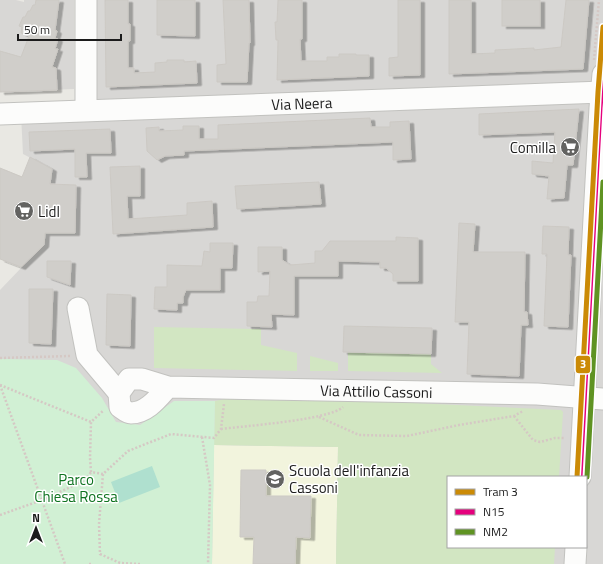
<svg xmlns="http://www.w3.org/2000/svg" width="603" height="564" viewBox="0 0 603 564" font-family="'Titillium Web',sans-serif">
	<style>
		.residential { fill: #d8d7d5 }
		.education { fill: #f2f4dd }
		.grass { fill: #d2e6c2 }
		.park { fill: #d1f0d4 }
		.pitch { fill: #afe0cf }
		.building { fill: #d0ceca; stroke: #ccc9c4; filter: url(#shadow) }
		.lines { fill: none; stroke-linecap: round; stroke-linejoin: round }
		.minor-casing { stroke: #c2c2bf; stroke-width: 23 }
		.path { stroke: #d5c8c4; stroke-width: 2.5; stroke-dasharray: 2 2; stroke-linecap: butt }
		.minor { stroke: #fcfcfb; stroke-width: 21 }
		.bus-1-casing { stroke: #fff; stroke-width: 8 }
		.bus-2-casing { stroke: #fff; stroke-width: 8 }
		.bus-1 { stroke: #e5007d; stroke-width: 5 }
		.bus-2 { stroke: #5f9322; stroke-width: 5 }
		.tram-1-casing { stroke: #fff; stroke-width: 8 }
		.tram-1 { stroke: #cb8a05; stroke-width: 5 }
		.labels { text-anchor: middle; dominant-baseline: central; stroke-width: 3; stroke-linejoin: round; paint-order: stroke }
		.street-label { font-size: 15px; fill: #1b1b1b; stroke: #fff }
		.poi-label { font-size: 15px; fill: #1b1b1b; stroke: #fff; text-anchor: start }
		.park-label { font-size: 15px; fill: #0f7320; stroke: #fff }
		.line-badge { stroke: #fff; stroke-width: 1.5 }
		.badge-label { font-size: 11px; text-anchor: middle; font-weight: bold; fill: #fff }
	</style>
	<defs>
		<filter id="shadow"><feDropShadow dx="4.5" dy="2.5" stdDeviation="0" flood-color="#0004"/></filter>
	</defs>
	<rect width="100%" height="100%" fill="#e9e8e3"/>
	<g class="residential">
		<path d="M 0,0 L 16,0 L 24,2 L 24,0 L 74,0 L 74,89 L 0,92 Z"/>
		<path d="M 86,0 L 603,0 L 603,74 L 601,92 L 86,110 Z"/>
		<path d="M 600,93 L 578,477 L 448,477 L 448,547 L 574,547 L 573,564 L 0,564 L 0,290 L 44,244 L 52,169 L 23,154 L 21,114 Z"/>
		<path d="M 603,94 L 603,564 L 576,564 L 586,547 L 586,477 Z"/>
	</g>
	<path class="education" d="M 214,445 L 338,447 L 336,564 L 212,564 Z"/>
	<g class="grass">
		<path d="M 154,327 L 261,329 L 261,345 L 297,353 L 297,371 L 154,368 Z"/>
		<path d="M 348,352 L 431,354 L 431,364 L 442,373 L 348,371 Z"/>
		<path d="M 310,356 L 338,363 L 338,371 L 310,371 Z"/>
		<path d="M 225,399 L 349,400 L 561,410 L 563,412 L 559,477 L 448,477 L 448,547 L 555,547 L 554,564 L 336,564 L 338,447 L 214,445 L 215,401 Z"/>
	</g>
	<path class="park" d="M 0,359 L 57,360 L 76,368 L 102,398 L 116,422 L 140,425 L 174,401 L 215,401 L 212,564 L 0,564 Z"/>
	<path class="pitch" d="M 152,466 L 160,487 L 119,503 L 111,482 Z"/>
	<g class="building">
		<path d="M 36,0 L 59,0 L 55,30 L 57,31 L 55,38 L 58,39 L 55,49 L 58,49 L 52,67 L 56,68 L 57,90 L 0,92 L 0,51 L 21,57 L 29,36 L 21,33 L 22,27 L 19,26 L 23,17 L 25,17 L 28,11 L 30,11 L 33,5 L 35,5 Z"/>
		<path d="M 105,0 L 128,0 L 128,24 L 130,24 L 130,41 L 128,41 L 128,68 L 134,68 L 134,73 L 155,72 L 155,63 L 167,62 L 167,60 L 184,60 L 184,62 L 196,61 L 197,83 L 106,87 Z"/>
		<path d="M 157,0 L 195,0 L 195,36 L 157,35 Z"/>
		<path d="M 223,0 L 249,0 L 250,43 L 249,43 L 247,82 L 217,82 L 217,65 L 226,64 Z"/>
		<path d="M 278,0 L 302,0 L 302,39 L 300,39 L 301,61 L 327,61 L 327,57 L 339,57 L 339,54 L 356,54 L 356,55 L 369,55 L 369,76 L 277,80 L 278,40 L 276,40 L 275,22 L 277,22 Z"/>
		<path d="M 398,0 L 420,0 L 420,75 L 389,76 L 389,58 L 398,57 Z"/>
		<path d="M 449,0 L 471,0 L 471,54 L 495,53 L 495,50 L 534,48 L 534,50 L 561,47 L 566,0 L 589,0 L 583,69 L 449,74 Z"/>
		<rect x="502" y="0" width="38" height="26"/>
		<path d="M 579,109 L 573,165 L 567,165 L 564,198 L 547,199 L 549,176 L 532,174 L 532,161 L 553,163 L 555,132 L 479,135 L 479,114 Z"/>
		<path d="M 370,118 L 371,127 L 390,127 L 390,122 L 409,121 L 411,159 L 393,160 L 393,142 L 184,151 L 184,155 L 165,156 L 157,160 L 147,151 L 146,128 L 159,127 L 159,131 L 183,130 L 183,126 L 199,126 L 199,139 L 218,139 L 218,125 Z"/>
		<path d="M 110,129 L 111,153 L 86,153 L 87,177 L 75,177 L 75,149 L 30,151 L 29,132 Z"/>
		<path d="M 30,157 L 52,169 L 50,184 L 76,185 L 75,233 L 45,233 L 44,245 L 21,267 L 0,259 L 0,168 L 22,177 Z"/>
		<path d="M 140,166 L 140,196 L 127,196 L 128,219 L 187,215 L 187,203 L 212,201 L 213,227 L 113,234 L 110,167 Z"/>
		<path d="M 319,182 L 321,204 L 237,209 L 235,186 Z"/>
		<path d="M 459,223 L 475,224 L 473,252 L 525,252 L 524,312 L 527,312 L 528,325 L 521,325 L 519,376 L 467,374 L 469,322 L 455,322 Z"/>
		<path d="M 543,226 L 569,227 L 568,255 L 571,255 L 568,327 L 544,326 L 547,254 L 542,254 Z"/>
		<path d="M 396,237 L 418,238 L 418,281 L 393,281 L 393,274 L 386,268 L 380,268 L 380,262 L 338,261 L 338,276 L 294,276 L 294,315 L 271,314 L 272,327 L 247,326 L 247,302 L 257,302 L 258,296 L 269,296 L 270,271 L 258,272 L 258,247 L 282,247 L 282,260 L 290,265 L 315,263 L 315,251 L 322,251 L 330,241 L 396,241 Z"/>
		<path d="M 210,243 L 233,243 L 232,268 L 220,268 L 220,290 L 186,290 L 183,297 L 183,303 L 177,303 L 177,310 L 154,309 L 155,287 L 167,287 L 167,265 L 202,266 L 204,251 L 210,252 Z"/>
		<path d="M 47,261 L 71,261 L 70,285 L 47,277 Z"/>
		<path d="M 29,289 L 53,289 L 51,344 L 29,343 Z"/>
		<path d="M 107,294 L 131,295 L 130,346 L 106,345 Z"/>
		<path d="M 344,326 L 432,328 L 431,354 L 343,352 Z"/>
		<path d="M 241,470 L 266,470 L 266,496 L 311,496 L 310,538 L 296,537 L 295,564 L 253,564 L 254,537 L 240,537 Z"/>
	</g>
	<g class="lines">
		<defs>
			<g id="minor">
				<path d="M 86,0 L 86,110"/>
				<path id="s1" d="M 0,114 L 603,92"/>
				<path d="M 78,308 L 87,355 L 119,393"/>
				<path id="s2" d="M 168,387 C 158,398 147,413 131,413 C 127,413 123,409 120,407 L 119,393 L 129,379 L 142,379 L 168,387 L 537,394 L 603,399"/>
				<path d="M 580,477 L 600,108 L 603,74"/>
				<path d="M 575,564 L 576,547"/>
			</g>
		</defs>
		<use href="#minor" class="minor-casing"/>
		<g class="path">
			<path d="M 594,60 L 599,0"/>
			<path d="M 0,358 L 70,356"/>
			<path d="M 0,385 L 65,564"/>
			<path d="M 0,385 L 91,422"/>
			<path d="M 514,416 L 533,440 L 540,442 L 555,438 L 565,438"/>
			<path d="M 319,417 L 359,435 L 407,436 L 459,425 L 514,416 L 523,411"/>
			<path d="M 221,429 C 244,426 329,420 343,407"/>
			<path d="M 202,437 L 210,485 L 208,564"/>
			<path d="M 103,474 L 91,472 L 90,458 L 91,422 L 104,410"/>
			<path d="M 0,515 L 42,500 L 86,480 L 91,472"/>
			<path d="M 89,564 L 91,564"/>
			<path d="M 140,564 L 120,563 L 100,554 L 99,524 L 103,474 L 128,451 L 171,434 L 214,438 L 221,429 L 224,404"/>
		</g>
		<use href="#minor" class="minor"/>
		<defs>
			<path id="bus-1" d="M 580,477 L 600,108 L 603,74"/>
			<path id="bus-2" d="M 587,477 L 603,182"/>
		</defs>
		<use href="#bus-1" class="bus-1-casing"/>
		<use href="#bus-2" class="bus-2-casing"/>
		<use href="#bus-1" class="bus-1"/>
		<use href="#bus-2" class="bus-2"/>
		<defs>
			<path id="tram-1" d="M 577,477 L 598,92 L 603,27"/>
		</defs>
		<use href="#tram-1" class="tram-1-casing"/>
		<use href="#tram-1" class="tram-1"/>
	</g>
	<defs>
		<symbol id="supermarket-disc" viewBox="-11 -11 22 22"><circle r="9.5" fill="#636361" stroke="#fff"/><path d="M-6-5.5h2.5l.6 2H6L4.5 2H-2.5L-4.4-4H-6ZM-1.5 3.2a1.3 1.3 0 1 0 .1 0ZM3 3.2a1.3 1.3 0 1 0 .1 0Z" fill="#fff"/></symbol>
		<symbol id="school-disc" viewBox="-11 -11 22 22"><circle r="9.5" fill="#636361" stroke="#fff"/><path d="M0-5L7-2L0 1L-7-2ZM-4 1L0 2.5L4 1V4Q0 6-4 4Z" fill="#fff"/></symbol>
	</defs>
	<g fill-rule="evenodd">
		<use href="#supermarket-disc" x="559" y="136" width="22" height="22"/>
		<use href="#supermarket-disc" x="13" y="200" width="22" height="22"/>
		<use href="#school-disc" x="264" y="468" width="22" height="22"/>
	</g>
	<g class="labels">
		<g class="street-label">
			<text stroke="none"><textPath href="#s1" startOffset="302">Via Neera</textPath></text>
			<text stroke="none"><textPath href="#s2" startOffset="339">Via Attilio Cassoni</textPath></text>
		</g>
		<g class="poi-label">
			<text x="556" y="147" text-anchor="end">Comilla</text>
			<text x="38" y="211">Lidl</text>
			<text x="289" y="470">Scuola dell'infanzia<tspan x="289" dy="17">Cassoni</tspan></text>
		</g>
		<g class="park-label">
			<text x="76" y="479">Parco<tspan x="76" dy="17">Chiesa Rossa</tspan></text>
		</g>
	</g>
	<rect class="line-badge" x="575" y="355" width="16" height="19" rx="4" fill="#cb8a05"/>
	<g class="badge-label">
		<text x="583" y="368">3</text>
	</g>
	<rect x="447" y="476" width="140" height="72" fill="#ffffff" stroke="#a4a4a4"/>
	<rect x="455" y="489" width="20" height="6" fill="#cb8a05" stroke="#a4a4a4"/>
	<text x="483" y="496" font-size="12" fill="#1b1b1b">Tram 3</text>
	<rect x="455" y="509" width="20" height="6" fill="#e5007d" stroke="#a4a4a4"/>
	<text x="483" y="516" font-size="12" fill="#1b1b1b">N15</text>
	<rect x="455" y="529" width="20" height="6" fill="#5f9322" stroke="#a4a4a4"/>
	<text x="483" y="536" font-size="12" fill="#1b1b1b">NM2</text>
	<g transform="translate(36 528)" stroke="#ffffff" stroke-width="3" paint-order="stroke">
	<path d="M0-3L7 15L0 10L-7 15Z" fill="#1b1b1b"/>
	<text y="-6" font-size="11" font-weight="bold" text-anchor="middle" fill="#1b1b1b">N</text>
	</g>
	<path d="M18 34v6h103v-6" fill="none" stroke="#1b1b1b" stroke-width="2"/>
	<text x="24" y="34" font-size="12" fill="#1b1b1b" stroke="#ffffff" stroke-width="3" paint-order="stroke">50 m</text>
</svg>
